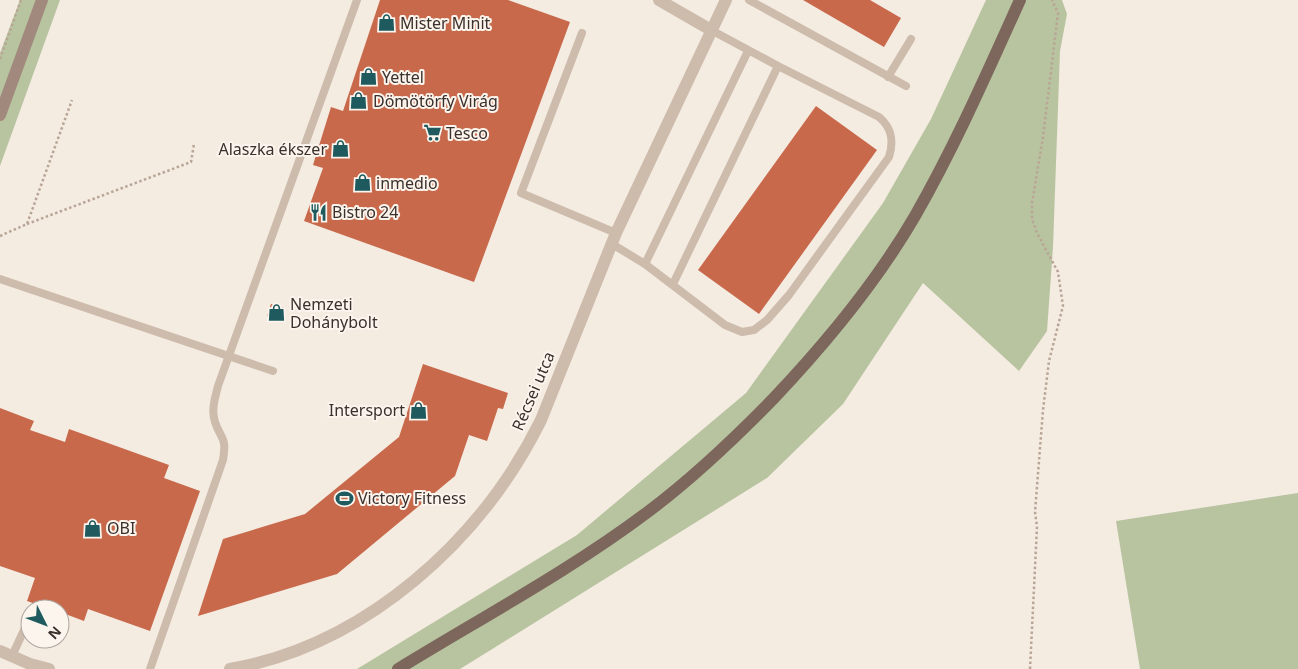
<svg xmlns="http://www.w3.org/2000/svg" width="1298" height="669" viewBox="0 0 1298 669" font-family="'Noto Sans',sans-serif">
	<style>
		.green { fill: #b8c4a0 }
		.building { fill: #c8694b }
		.lines { fill: none; stroke-linecap: round; stroke-linejoin: round }
		.path { stroke: #b9a596; stroke-width: 2.5; stroke-dasharray: 2.5 2.5; stroke-linecap: butt }
		.lane { stroke: #cdbbac; stroke-width: 8 }
		.street { stroke: #cdbbac; stroke-width: 12 }
		.secondary { stroke: #a18a7d; stroke-width: 12 }
		.primary { stroke: #7d675c; stroke-width: 12 }
		.labels { text-anchor: middle; dominant-baseline: central; stroke-width: 4; stroke-linejoin: round; paint-order: stroke }
		.poi-label { font-size: 16px; fill: #3b302b; stroke: #fbf5ee; text-anchor: start }
		.street-label { font-size: 16px; fill: #3b302b; stroke: #fbf5ee }
	</style>
	<rect width="100%" height="100%" fill="#f4ebe1"/>
	<g class="green">
		<path d="M 20,0 L 60,0 L 0,166 L 0,53 Z"/>
		<path d="M 986,0 L 1062,0 L 1067,14 L 1060,51 L 1053,247 L 1047,331 L 1019,371 L 923,283 L 843,404 L 767,478 L 460,669 L 357,669 L 577,535 L 746,393 L 883,203 L 931,119 Z"/>
		<path d="M 1298,493 L 1298,669 L 1140,669 L 1116,521 Z"/>
	</g>
	<g class="building">
		<path d="M 380,0 L 508,0 L 570,22 L 474,282 L 304,221 L 323,168 L 313,165 L 331,107 L 343,111 Z"/>
		<path d="M 803,0 L 870,0 L 901,18 L 884,47 Z"/>
		<path d="M 816,106 L 877,150 L 759,314 L 698,270 Z"/>
		<path d="M 271,304 L 285,308 L 282,320 L 267,316 Z"/>
		<path d="M 423,364 L 508,393 L 503,409 L 498,408 L 487,441 L 469,435 L 455,476 L 337,574 L 198,616 L 223,539 L 305,514 L 399,437 Z"/>
		<path d="M 0,408 L 34,421 L 30,430 L 65,442 L 69,429 L 169,465 L 164,478 L 200,491 L 150,631 L 88,609 L 84,621 L 60,612 L 60,609 L 50,609 L 27,601 L 35,578 L 0,566 Z"/>
	</g>
	<g class="lines">
		<g class="path">
			<path d="M 0,59 L 21,0"/>
			<path d="M 27,224 L 191,162 L 194,144"/>
			<path d="M 0,236 L 27,224 L 72,100"/>
			<path d="M 1030,669 L 1037,527 L 1035,512 L 1043,410 L 1049,361 L 1063,306 L 1058,272 L 1037,233 L 1032,219 L 1032,203 L 1043,137 L 1058,13 L 1052,0"/>
		</g>
		<g class="lane">
			<path d="M 749,0 L 906,86"/>
			<path d="M 582,33 L 521,193 L 616,233"/>
			<path d="M 888,77 L 911,39"/>
			<path d="M 612,244 L 645,264 L 725,325 L 742,332 L 754,330 L 767,320 L 789,295 L 889,157 C 894,141 892,128 879,117 L 778,66 L 711,30"/>
			<path d="M 645,264 L 748,51"/>
			<path d="M 0,279 L 273,371"/>
			<path d="M 673,284 L 778,66"/>
			<path d="M 12,656 L 30,617"/>
			<path d="M 150,669 L 223,460 C 227,436 221,440 215,422 C 211,410 215,398 218,386 L 357,0"/>
		</g>
		<g class="street">
			<path d="M 659,0 L 711,30"/>
			<path d="M 0,651 L 30,664 L 49,669"/>
			<path d="M 230,669 C 366,645 481,541 541,420 L 616,233 L 726,0"/>
		</g>
		<path class="secondary" d="M 0,115 L 42,0"/>
		<path class="primary" d="M 398,669 C 481,618 571,570 649,511 C 694,477 735,438 774,398 C 827,342 876,283 915,216 C 955,146 987,73 1020,0"/>
	</g>
	<defs>
		<symbol id="shop-bare" viewBox="-9 -9 18 18"><path d="M-5-2.5h2.3a2.7 3.5 0 0 1 5.4 0H5L5.5 6h-11ZM-1.5-2.5h3a1.5 2.3 0 0 0-3 0Z" fill="#1f5a5e" stroke="#fbf5ee" stroke-width="2.5" paint-order="stroke"/></symbol>
		<symbol id="supermarket-bare" viewBox="-9 -9 18 18"><path d="M-6-5.5h2.5l.6 2H6L4.5 2H-2.5L-4.4-4H-6ZM-1.5 3.2a1.3 1.3 0 1 0 .1 0ZM3 3.2a1.3 1.3 0 1 0 .1 0Z" fill="#1f5a5e" stroke="#fbf5ee" stroke-width="2.5" paint-order="stroke"/></symbol>
		<symbol id="restaurant-bare" viewBox="-9 -9 18 18"><path d="M-5-6h1v4h1v-4h1v4h1v-4h1v5L-1.5 .5V6h-2V.5L-5-1ZM5-6V6H3V1.5H1.5Q1.5-4 5-6Z" fill="#1f5a5e" stroke="#fbf5ee" stroke-width="2.5" paint-order="stroke"/></symbol>
		<symbol id="stadium-bare" viewBox="-9 -9 18 18"><path d="M0-5a6.5 5 0 1 0 0 10a6.5 5 0 1 0 0-10ZM-3.5-1.8h7v3.6h-7Z" fill="#1f5a5e" stroke="#fbf5ee" stroke-width="2.5" paint-order="stroke"/></symbol>
	</defs>
	<g fill-rule="evenodd">
		<use href="#shop-bare" x="374" y="10" width="25" height="25"/>
		<use href="#shop-bare" x="356" y="64" width="25" height="25"/>
		<use href="#shop-bare" x="346" y="88" width="25" height="25"/>
		<use href="#supermarket-bare" x="420" y="120" width="25" height="25"/>
		<use href="#shop-bare" x="328" y="136" width="25" height="25"/>
		<use href="#shop-bare" x="350" y="170" width="25" height="25"/>
		<use href="#restaurant-bare" x="306" y="200" width="25" height="25"/>
		<use href="#shop-bare" x="264" y="300" width="25" height="25"/>
		<use href="#shop-bare" x="406" y="398" width="25" height="25"/>
		<use href="#stadium-bare" x="332" y="486" width="25" height="25"/>
		<use href="#shop-bare" x="80" y="516" width="25" height="25"/>
	</g>
	<g class="labels">
		<g class="poi-label">
			<text x="400" y="23">Mister Minit</text>
			<text x="382" y="77">Yettel</text>
			<text x="373" y="101">Dömötörfy Virág</text>
			<text x="446" y="133">Tesco</text>
			<text x="327" y="149" text-anchor="end">Alaszka ékszer</text>
			<text x="376" y="183">inmedio</text>
			<text x="332" y="212">Bistro 24</text>
			<text x="290" y="304">Nemzeti<tspan x="290" dy="18">Dohánybolt</tspan></text>
			<text x="405" y="410" text-anchor="end">Intersport</text>
			<text x="358" y="498">Victory Fitness</text>
			<text x="107" y="528">OBI</text>
		</g>
		<g class="street-label">
			<text transform="translate(533 391) rotate(-67)">Récsei utca</text>
		</g>
	</g>
	<g transform="translate(45 624) rotate(132)"><circle r="24" fill="#fbf5ee" stroke="#aea6a0"/>
	<path d="M0-4L9 19L0 12L-9 19Z" fill="#1f5a5e"/>
	<text y="-8" font-size="14" font-weight="bold" text-anchor="middle" fill="#3b302b">N</text>
	</g>
</svg>
